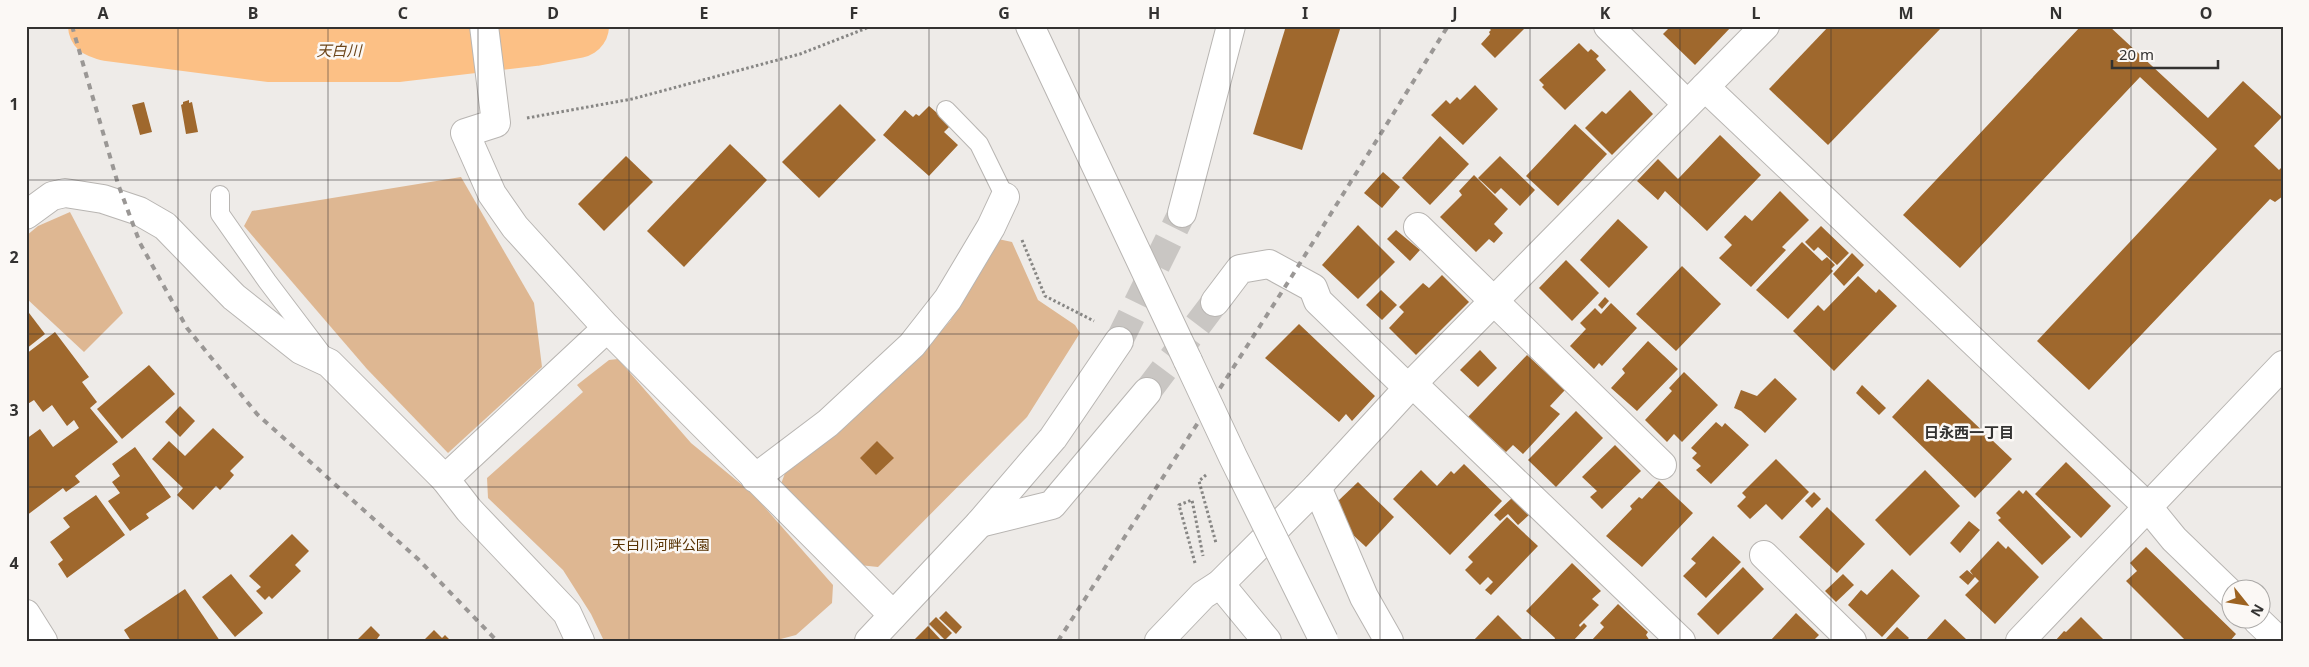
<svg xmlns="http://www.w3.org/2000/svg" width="2309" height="667" viewBox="0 0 2309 667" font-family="'Noto Sans','Noto Sans JP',sans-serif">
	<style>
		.green { fill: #deb792 }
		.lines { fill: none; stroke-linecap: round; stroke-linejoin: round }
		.river { stroke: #fcc085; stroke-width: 64 }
		.building { fill: #9f682d }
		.street-tunnel { stroke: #c9c6c3; stroke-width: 28; stroke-dasharray: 28 14; stroke-linecap: butt }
		.secondary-tunnel { stroke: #c9c6c3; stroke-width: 28; stroke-dasharray: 28 14; stroke-linecap: butt }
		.lane-casing { stroke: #b8b5b2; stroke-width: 20 }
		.street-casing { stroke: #b8b5b2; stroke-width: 30 }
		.secondary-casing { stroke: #b8b5b2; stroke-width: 30 }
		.path { stroke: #878684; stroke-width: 3; stroke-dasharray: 2.5 2.5; stroke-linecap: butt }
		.lane { stroke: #fff; stroke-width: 18 }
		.street { stroke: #fff; stroke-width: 28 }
		.secondary { stroke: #fff; stroke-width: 28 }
		.rail { stroke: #9a9795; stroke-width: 4; stroke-dasharray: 6 6; stroke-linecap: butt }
		.secondary-bridge-casing { stroke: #b8b5b2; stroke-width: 30; stroke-linecap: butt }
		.secondary-bridge { stroke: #fff; stroke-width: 28 }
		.grid { fill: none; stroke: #333231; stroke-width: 1; stroke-opacity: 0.55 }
		.labels { text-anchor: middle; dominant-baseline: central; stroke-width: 5; stroke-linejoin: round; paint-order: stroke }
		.park-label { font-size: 14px; fill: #563000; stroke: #fbf8f5 }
		.water-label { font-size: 15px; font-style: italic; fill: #6d461b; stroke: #fbf8f5 }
		.neighbourhood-label { font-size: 15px; font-weight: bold; fill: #333231; stroke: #fbf8f5 }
		.neatline { fill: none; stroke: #333231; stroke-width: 2 }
		.grid-label { font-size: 16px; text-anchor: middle; font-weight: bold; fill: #333231 }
	</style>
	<rect width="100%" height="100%" fill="#eeebe8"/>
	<g class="green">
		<path d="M 461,177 L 534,303 L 542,367 L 448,453 L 367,369 L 244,226 L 252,211 Z"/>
		<path d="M 70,212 L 123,313 L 84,352 L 26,298 L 26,236 L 38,226 Z"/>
		<path d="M 998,239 L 1012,242 L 1038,300 L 1075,325 L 1080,333 L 1027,417 L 878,567 L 859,565 L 781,484 L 785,473 L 918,358 L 950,321 Z"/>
		<path d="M 618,359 L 691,443 L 753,494 L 833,585 L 832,603 L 796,635 L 773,641 L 604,641 L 591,614 L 563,570 L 488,498 L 487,478 L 583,392 L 577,385 L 609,360 Z"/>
	</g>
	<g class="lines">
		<path class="river" d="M 100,26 L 108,29 L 270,50 L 398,50 L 534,34 L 577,26"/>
	</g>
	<g class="building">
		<path d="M 1286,26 L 1341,26 L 1302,150 L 1253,134 Z"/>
		<path d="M 1487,26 L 1527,26 L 1495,58 L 1481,44 L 1490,34 L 1489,32 L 1491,30 Z"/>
		<path d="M 1671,26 L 1732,26 L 1695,65 L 1663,34 Z"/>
		<path d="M 1829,26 L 1943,26 L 1828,145 L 1769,89 Z"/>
		<path d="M 2081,26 L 2109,26 L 2208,118 L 2243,81 L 2282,117 L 2254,146 L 2279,170 L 2283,166 L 2283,196 L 2275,202 L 2270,199 L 2089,390 L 2037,341 L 2217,149 L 2140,77 L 1960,268 L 1903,215 Z"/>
		<path d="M 1579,43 L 1588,52 L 1591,49 L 1599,56 L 1596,59 L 1606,70 L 1565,110 L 1542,87 L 1544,85 L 1539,80 Z"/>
		<path d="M 1475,85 L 1498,109 L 1463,145 L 1431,115 L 1446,100 L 1450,104 L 1457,97 L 1460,100 Z"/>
		<path d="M 1630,90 L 1653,114 L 1612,155 L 1585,128 L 1602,111 L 1606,114 Z"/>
		<path d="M 189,100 L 189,103 L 192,102 L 198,132 L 186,134 L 181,105 L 183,104 L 183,102 Z"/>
		<path d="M 144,102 L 152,132 L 140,135 L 132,105 Z"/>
		<path d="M 840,104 L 876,140 L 819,198 L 782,162 Z"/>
		<path d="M 929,106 L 951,125 L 944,132 L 958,145 L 929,176 L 883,135 L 905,110 L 913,117 L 916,114 L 919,116 Z"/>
		<path d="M 1575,124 L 1607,154 L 1558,206 L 1526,176 Z"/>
		<path d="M 1720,135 L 1761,175 L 1707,231 L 1665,191 L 1658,200 L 1637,181 L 1658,159 L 1678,179 Z"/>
		<path d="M 1440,136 L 1469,164 L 1430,205 L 1402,178 Z"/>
		<path d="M 730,144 L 767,180 L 684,267 L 647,231 Z"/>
		<path d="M 626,156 L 653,182 L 604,231 L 578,204 Z"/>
		<path d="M 1500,156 L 1535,190 L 1520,206 L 1501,188 L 1495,194 L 1478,178 Z"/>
		<path d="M 1383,172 L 1400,187 L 1382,208 L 1364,193 Z"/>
		<path d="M 1474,175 L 1508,209 L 1494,224 L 1503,233 L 1494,243 L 1489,239 L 1476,252 L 1440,217 L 1462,195 L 1459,191 Z"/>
		<path d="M 1780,191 L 1809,220 L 1782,247 L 1786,250 L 1751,287 L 1719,258 L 1732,245 L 1724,237 L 1745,215 L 1752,221 Z"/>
		<path d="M 1618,219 L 1648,247 L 1609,288 L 1580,260 Z"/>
		<path d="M 1358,225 L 1395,262 L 1358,299 L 1322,265 Z"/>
		<path d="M 1821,226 L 1849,253 L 1837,265 L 1818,247 L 1814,251 L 1805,242 Z"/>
		<path d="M 1396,230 L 1420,250 L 1410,261 L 1387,239 Z"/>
		<path d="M 1802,242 L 1822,261 L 1827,257 L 1835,265 L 1831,269 L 1833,271 L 1788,319 L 1756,290 Z"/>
		<path d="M 1852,253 L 1864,265 L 1844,286 L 1833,274 Z"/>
		<path d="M 1566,260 L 1599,293 L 1572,321 L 1539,288 Z"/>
		<path d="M 1682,266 L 1721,304 L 1676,351 L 1636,314 Z"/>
		<path d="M 1442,275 L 1469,302 L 1416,355 L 1389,328 L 1404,312 L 1399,307 L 1423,283 L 1429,288 Z"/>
		<path d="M 1858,276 L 1876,293 L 1879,289 L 1897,306 L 1834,371 L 1793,331 L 1818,305 L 1824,311 Z"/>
		<path d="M 1381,290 L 1397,305 L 1382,320 L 1366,305 Z"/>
		<path d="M 1605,297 L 1609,301 L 1602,309 L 1598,305 Z"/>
		<path d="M 1611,303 L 1637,328 L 1602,366 L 1599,363 L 1594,369 L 1570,346 L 1586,329 L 1580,323 L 1595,308 L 1601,314 Z"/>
		<path d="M 26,309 L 45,334 L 26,349 Z"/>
		<path d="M 1299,324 L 1375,396 L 1352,421 L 1346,414 L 1339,422 L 1265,358 Z"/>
		<path d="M 55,332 L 89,377 L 82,382 L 97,402 L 90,408 L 118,442 L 75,476 L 80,482 L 66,492 L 63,488 L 26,516 L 26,439 L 40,429 L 53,447 L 79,428 L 74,420 L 67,426 L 52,405 L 43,412 L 34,400 L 26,405 L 26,354 Z"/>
		<path d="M 1648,341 L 1678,369 L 1637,411 L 1611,388 L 1625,373 L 1622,369 Z"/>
		<path d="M 1480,350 L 1497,368 L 1478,387 L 1460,370 Z"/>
		<path d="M 1527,355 L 1565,390 L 1550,406 L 1560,414 L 1523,454 L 1513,445 L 1506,452 L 1468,417 Z"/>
		<path d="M 149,365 L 175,394 L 122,439 L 97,409 Z"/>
		<path d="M 1684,372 L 1718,405 L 1682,442 L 1674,434 L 1667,442 L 1645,420 L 1672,391 L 1669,388 Z"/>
		<path d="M 1775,378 L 1797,399 L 1765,433 L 1741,411 L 1734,408 L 1741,390 L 1757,396 Z"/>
		<path d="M 1928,379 L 2012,459 L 1975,498 L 1892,417 Z"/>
		<path d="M 1862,385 L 1886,408 L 1879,415 L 1856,393 Z"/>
		<path d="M 180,406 L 195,421 L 180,437 L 165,422 Z"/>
		<path d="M 1576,411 L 1603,438 L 1556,487 L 1528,460 Z"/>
		<path d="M 1716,422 L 1722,427 L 1725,423 L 1749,445 L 1711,484 L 1696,470 L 1701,466 L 1692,458 L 1697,453 L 1691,448 Z"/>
		<path d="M 213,428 L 244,457 L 230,471 L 234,475 L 227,483 L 220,490 L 216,486 L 193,510 L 177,495 L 183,488 L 152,459 L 169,441 L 185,456 Z"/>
		<path d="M 877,441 L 894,458 L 876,475 L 860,458 Z"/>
		<path d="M 1615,445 L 1641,471 L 1602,509 L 1590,497 L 1597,491 L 1582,477 Z"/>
		<path d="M 135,447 L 171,497 L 146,514 L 149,518 L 130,531 L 108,501 L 120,493 L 112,482 L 120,476 L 112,464 Z"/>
		<path d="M 1776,459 L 1809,492 L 1782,520 L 1766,504 L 1750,519 L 1737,506 L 1746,497 L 1742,493 Z"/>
		<path d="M 2066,462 L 2111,506 L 2081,538 L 2035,494 Z"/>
		<path d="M 1464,464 L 1502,501 L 1450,555 L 1393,499 L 1421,470 L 1437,486 L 1451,471 L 1454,474 Z"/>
		<path d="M 1925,470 L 1960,506 L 1910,556 L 1875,520 Z"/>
		<path d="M 1659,481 L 1693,513 L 1642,567 L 1606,536 L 1632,509 L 1630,506 L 1639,497 L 1642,499 Z"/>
		<path d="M 1358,482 L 1394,517 L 1366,547 L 1352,534 L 1338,501 Z"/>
		<path d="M 2019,490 L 2023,494 L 2026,490 L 2071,537 L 2042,565 L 1998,520 L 2001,518 L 1996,513 Z"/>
		<path d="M 1814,492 L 1821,499 L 1812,508 L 1805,501 Z"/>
		<path d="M 96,495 L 125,535 L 67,578 L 58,564 L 63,560 L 50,542 L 70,527 L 63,518 Z"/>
		<path d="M 1513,497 L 1530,514 L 1518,525 L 1508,514 L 1500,521 L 1494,515 Z"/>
		<path d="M 1827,507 L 1865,544 L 1837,573 L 1799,537 Z"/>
		<path d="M 1507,517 L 1538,546 L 1491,595 L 1485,590 L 1493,582 L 1488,577 L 1480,585 L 1465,570 L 1473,562 L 1468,557 Z"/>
		<path d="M 1969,521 L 1980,530 L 1960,553 L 1950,543 Z"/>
		<path d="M 292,534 L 309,551 L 295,565 L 301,571 L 272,599 L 269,596 L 265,600 L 256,591 L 261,587 L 249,576 Z"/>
		<path d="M 1713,536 L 1741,562 L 1706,598 L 1683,576 L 1696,563 L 1691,559 Z"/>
		<path d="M 1998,541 L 2006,549 L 2008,546 L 2039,577 L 1995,624 L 1965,595 L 1979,581 L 1975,577 L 1968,585 L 1959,577 L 1967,570 L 1973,575 L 1970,571 Z"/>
		<path d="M 2146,547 L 2236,634 L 2230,641 L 2186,641 L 2126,581 L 2137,571 L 2130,563 Z"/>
		<path d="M 1572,563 L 1601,591 L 1592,599 L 1599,605 L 1579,625 L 1580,627 L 1584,623 L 1587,626 L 1573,641 L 1554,641 L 1555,638 L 1526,611 Z"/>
		<path d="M 1743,567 L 1764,589 L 1718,635 L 1697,614 Z"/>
		<path d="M 1892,569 L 1920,596 L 1882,637 L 1848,605 L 1861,590 L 1867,595 Z"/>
		<path d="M 231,574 L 263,613 L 235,637 L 202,597 Z"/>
		<path d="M 1843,574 L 1854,585 L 1836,602 L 1825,591 Z"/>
		<path d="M 185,589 L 220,641 L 131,641 L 124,630 Z"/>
		<path d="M 1618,604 L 1648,632 L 1646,635 L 1650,641 L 1591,641 L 1604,627 L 1600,623 Z"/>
		<path d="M 946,611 L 962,627 L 956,634 L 939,618 Z"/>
		<path d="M 1796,613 L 1819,635 L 1813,641 L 1770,641 Z"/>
		<path d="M 1498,615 L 1524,641 L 1473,641 Z"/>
		<path d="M 936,617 L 952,633 L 945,640 L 929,624 Z"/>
		<path d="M 2081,617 L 2105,641 L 2055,641 L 2064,631 L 2066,632 Z"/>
		<path d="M 1945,619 L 1968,641 L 1925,641 Z"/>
		<path d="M 371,626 L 380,635 L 377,639 L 378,641 L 356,641 Z"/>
		<path d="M 928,626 L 942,641 L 915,641 L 914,640 Z"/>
		<path d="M 1897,627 L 1909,638 L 1906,641 L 1884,641 Z"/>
		<path d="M 434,630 L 442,638 L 445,635 L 451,641 L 423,641 Z"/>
	</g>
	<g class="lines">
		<path class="street-tunnel" d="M 1147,392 L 1215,302"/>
		<path class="secondary-tunnel" d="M 1119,341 L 1182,213"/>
		<defs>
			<g id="lane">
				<path d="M 946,110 L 979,144 L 1005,197"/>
				<path d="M 220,195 L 220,214 L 267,281 L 326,359"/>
			</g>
			<g id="street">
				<path d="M 484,26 L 496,123 L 465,133 L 492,194 L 515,227 L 607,328 L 445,479 L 469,510 L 567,613 L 580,641"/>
				<path d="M 1608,26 L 1687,104"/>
				<path d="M 1705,87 L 2147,506 L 2174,539 L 2232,595"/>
				<path d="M 26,215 L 52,196 L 65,193 L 103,199 L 139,211 L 165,226 L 234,297 L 301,350 L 329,363 L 445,479"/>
				<path d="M 1418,227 L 1662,465"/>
				<path d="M 1215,302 L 1240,269 L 1269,264 L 1313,288 L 1318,301 L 1408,388"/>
				<path d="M 607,328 L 893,615"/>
				<path d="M 1413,384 L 1681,641"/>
				<path d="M 755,478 L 828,423 L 912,345 L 948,299 L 991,227 L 1005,197"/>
				<path d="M 1317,487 L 1364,597 L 1389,641"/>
				<path d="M 980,523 L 1052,505 L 1147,392"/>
				<path d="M 1764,555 L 1852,641"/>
				<path d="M 1220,584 L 1267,641"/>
				<path d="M 26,614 L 43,641"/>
				<path d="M 2257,620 L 2279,641"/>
				<path d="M 1159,641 L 1203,595 L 1220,584 L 1317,487 L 1408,388 L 1765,26"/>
				<path d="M 2020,641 L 2283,365"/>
			</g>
			<g id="secondary">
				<path d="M 1030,26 L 1188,361"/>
				<path d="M 1182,213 L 1231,26"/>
				<path d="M 869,641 L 980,523 L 1053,438 L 1119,341"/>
			</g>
		</defs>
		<use href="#lane" class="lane-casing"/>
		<use href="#street" class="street-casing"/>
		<use href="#secondary" class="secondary-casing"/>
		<g class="path">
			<path d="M 527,118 L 632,99 L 800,54 L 872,26"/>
			<path d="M 1022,240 L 1045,296 L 1094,321"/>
			<path d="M 1206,475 L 1199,481 L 1216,543"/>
			<path d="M 1195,563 L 1179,505 L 1192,500 L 1203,556"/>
		</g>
		<use href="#lane" class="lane"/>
		<use href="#street" class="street"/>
		<use href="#secondary" class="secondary"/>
		<g class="rail">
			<path d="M 72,26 L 118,184 L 140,243 L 187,328 L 257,414 L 418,559 L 497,641"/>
			<path d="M 1058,641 L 1292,276 L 1448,26"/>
		</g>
		<defs>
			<path id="secondary-bridge" d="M 1188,361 L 1233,457 L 1324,641"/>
		</defs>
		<use href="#secondary-bridge" class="secondary-bridge-casing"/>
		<use href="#secondary-bridge" class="secondary-bridge"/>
	</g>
	<path class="grid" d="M 178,26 L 178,641M 328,26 L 328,641M 478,26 L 478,641M 629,26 L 629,641M 779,26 L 779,641M 929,26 L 929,641M 1079,26 L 1079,641M 1230,26 L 1230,641M 1380,26 L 1380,641M 1530,26 L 1530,641M 1680,26 L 1680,641M 1831,26 L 1831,641M 1981,26 L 1981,641M 2131,26 L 2131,641M 26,180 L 2283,180M 26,334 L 2283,334M 26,487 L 2283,487"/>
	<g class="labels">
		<g class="park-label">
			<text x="661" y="544">天白川河畔公園</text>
		</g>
		<g class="water-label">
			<text x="339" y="50">天白川</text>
		</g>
		<g class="neighbourhood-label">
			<text x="1969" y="432">日永西一丁目</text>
		</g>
	</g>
	<rect width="2309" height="667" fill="none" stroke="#fbf8f5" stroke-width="55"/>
	<g transform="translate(2246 604) rotate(120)"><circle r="24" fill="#fbf8f5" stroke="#aba9a7"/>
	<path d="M0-4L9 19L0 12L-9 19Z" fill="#9c6220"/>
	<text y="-8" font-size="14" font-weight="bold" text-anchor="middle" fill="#333231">N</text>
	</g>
	<path d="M2112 60v8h106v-8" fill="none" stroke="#333231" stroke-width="2.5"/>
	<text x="2119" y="60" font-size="15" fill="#333231" stroke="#fbf8f5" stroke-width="4" paint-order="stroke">20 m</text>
	<rect x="28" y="28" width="2254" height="612" class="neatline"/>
	<g class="grid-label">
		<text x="103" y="19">A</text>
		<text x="253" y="19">B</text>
		<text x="403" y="19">C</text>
		<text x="553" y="19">D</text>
		<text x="704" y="19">E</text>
		<text x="854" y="19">F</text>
		<text x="1004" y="19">G</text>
		<text x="1154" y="19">H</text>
		<text x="1305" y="19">I</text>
		<text x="1455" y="19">J</text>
		<text x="1605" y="19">K</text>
		<text x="1756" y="19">L</text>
		<text x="1906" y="19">M</text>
		<text x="2056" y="19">N</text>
		<text x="2206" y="19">O</text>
		<text x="14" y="110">1</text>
		<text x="14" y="263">2</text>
		<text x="14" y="416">3</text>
		<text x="14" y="569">4</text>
	</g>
</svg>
